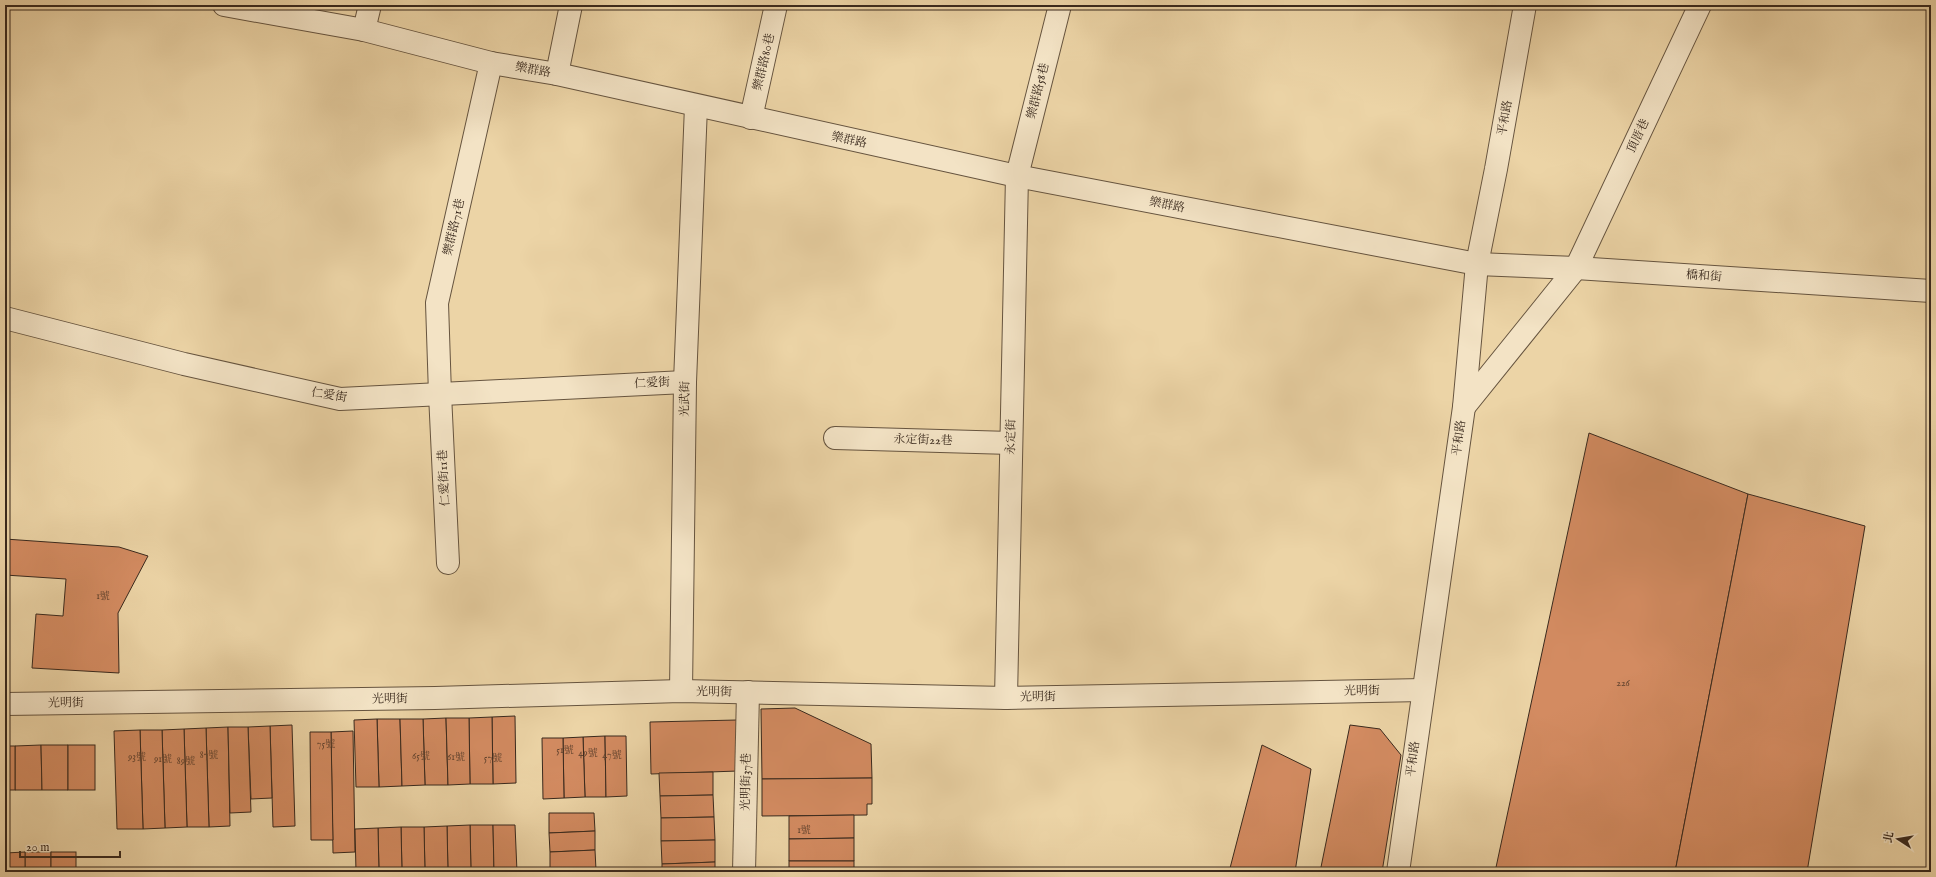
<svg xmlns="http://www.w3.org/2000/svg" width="1936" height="877" viewBox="0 0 1936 877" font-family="'IM FELL English','Noto Serif TC',serif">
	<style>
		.building { fill: #d38b61; stroke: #39291d }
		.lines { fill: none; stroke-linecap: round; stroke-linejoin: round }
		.minor-casing { stroke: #66543f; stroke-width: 24 }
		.minor { stroke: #f3e3c5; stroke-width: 22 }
		.labels { text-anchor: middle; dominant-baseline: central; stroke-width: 4; stroke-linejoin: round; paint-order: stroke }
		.number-label { font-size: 10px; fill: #60422e }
		.street-label { font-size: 12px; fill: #39291d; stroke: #f3e3c5 }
	</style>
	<rect width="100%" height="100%" fill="#ecd4a6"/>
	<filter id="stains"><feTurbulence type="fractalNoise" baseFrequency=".005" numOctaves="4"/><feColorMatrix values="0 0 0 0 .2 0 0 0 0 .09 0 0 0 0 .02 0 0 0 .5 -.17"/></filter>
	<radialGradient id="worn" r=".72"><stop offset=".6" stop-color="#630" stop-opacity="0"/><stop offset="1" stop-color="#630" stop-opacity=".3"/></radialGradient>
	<g class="building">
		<path d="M 1589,433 L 1748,494 L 1675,872 L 1495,872 Z"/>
		<path d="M 1748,494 L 1865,526 L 1807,872 L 1675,872 Z"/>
		<path d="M 5,539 L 119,547 L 148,556 L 118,613 L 119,673 L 32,668 L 36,614 L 63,616 L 66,579 L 5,575 Z"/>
		<path d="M 795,708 L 871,744 L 872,778 L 762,779 L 761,709 Z"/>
		<path d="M 515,716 L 516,783 L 493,784 L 492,717 Z"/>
		<path d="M 492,717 L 493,784 L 470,784 L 469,718 Z"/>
		<path d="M 446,718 L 448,785 L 425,785 L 423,719 Z"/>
		<path d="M 446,718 L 469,718 L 470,784 L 448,785 Z"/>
		<path d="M 377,719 L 400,719 L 402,786 L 379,787 Z"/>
		<path d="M 377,719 L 379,787 L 356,787 L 354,720 Z"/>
		<path d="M 400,719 L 423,719 L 425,785 L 402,786 Z"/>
		<path d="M 737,720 L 738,771 L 651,774 L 650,722 Z"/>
		<path d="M 292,725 L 295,826 L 273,827 L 270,726 Z"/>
		<path d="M 1350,725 L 1380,729 L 1401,755 L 1382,872 L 1320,872 Z"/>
		<path d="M 270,726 L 272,798 L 251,799 L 248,727 Z"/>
		<path d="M 228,727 L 230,826 L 209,827 L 206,728 Z"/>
		<path d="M 228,727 L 248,727 L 251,812 L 230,813 Z"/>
		<path d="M 206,728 L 209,827 L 187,827 L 184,729 Z"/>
		<path d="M 184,729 L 187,827 L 165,828 L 162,730 Z"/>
		<path d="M 140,730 L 162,730 L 165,828 L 143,829 Z"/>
		<path d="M 140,730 L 143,829 L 117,829 L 114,731 Z"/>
		<path d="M 353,731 L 355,852 L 333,853 L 331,732 Z"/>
		<path d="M 310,732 L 331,732 L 333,840 L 311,840 Z"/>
		<path d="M 605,736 L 606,797 L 585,797 L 583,737 Z"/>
		<path d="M 605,736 L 626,736 L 627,796 L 606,797 Z"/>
		<path d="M 583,737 L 585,797 L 564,798 L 563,738 Z"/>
		<path d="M 542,738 L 563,738 L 564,798 L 543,799 Z"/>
		<path d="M 41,745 L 42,790 L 15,790 L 15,746 Z"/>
		<path d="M 41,745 L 68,745 L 68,790 L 42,790 Z"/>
		<rect x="68" y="745" width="27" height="45"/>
		<path d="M 1262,745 L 1311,769 L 1295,872 L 1229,872 Z"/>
		<rect x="5" y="746" width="10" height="44"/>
		<path d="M 713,772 L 713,795 L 660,796 L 659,773 Z"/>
		<path d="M 872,778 L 872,804 L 867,804 L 867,815 L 762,816 L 762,779 Z"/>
		<path d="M 713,795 L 714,817 L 661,818 L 660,796 Z"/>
		<path d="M 549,813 L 594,813 L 595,831 L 549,833 Z"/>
		<path d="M 854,815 L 854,838 L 789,839 L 789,816 Z"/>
		<path d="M 714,817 L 715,840 L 661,841 L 661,818 Z"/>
		<path d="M 470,825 L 493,825 L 494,872 L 471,872 Z"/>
		<path d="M 470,825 L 471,872 L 448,872 L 447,826 Z"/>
		<path d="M 493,825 L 515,825 L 517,872 L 494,872 Z"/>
		<path d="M 447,826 L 448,872 L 425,872 L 424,827 Z"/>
		<path d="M 401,827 L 424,827 L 425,872 L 402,872 Z"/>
		<path d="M 401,827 L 402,872 L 379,872 L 378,828 Z"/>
		<path d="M 378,828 L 379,872 L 356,872 L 355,829 Z"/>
		<path d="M 595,831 L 595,850 L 550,852 L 549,833 Z"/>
		<path d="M 854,838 L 854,861 L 789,861 L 789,839 Z"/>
		<path d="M 715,840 L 715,862 L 662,864 L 661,841 Z"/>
		<path d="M 595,850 L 596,870 L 550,871 L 550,852 Z"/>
		<rect x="25" y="852" width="26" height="20"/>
		<path d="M 25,852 L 25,872 L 5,872 L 5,853 Z"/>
		<rect x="51" y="852" width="25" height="20"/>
		<rect x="789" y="861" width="65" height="11"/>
		<path d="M 715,862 L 715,872 L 662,872 L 662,864 Z"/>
		<path d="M 596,870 L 596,872 L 550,872 L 550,871 Z"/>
	</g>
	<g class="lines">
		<defs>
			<g id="minor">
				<path d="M 224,5 L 364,30 L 491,63 L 557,74 L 1017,176 L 1477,264 L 1576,268 L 1931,291"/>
				<path d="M 364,30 L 370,5"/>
				<path d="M 557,74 L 571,5"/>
				<path d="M 751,118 L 776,5"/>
				<path d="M 5,318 L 184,364 L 340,399 L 685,382"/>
				<path d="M 1464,407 L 1576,268 L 1700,5"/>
				<path d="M 835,438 L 1011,443"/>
				<path d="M 448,563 L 440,394 L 437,303 L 491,63"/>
				<path d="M 681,691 L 685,382 L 696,106"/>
				<path d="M 1006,698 L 1017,176 L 1060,5"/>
				<path d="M 5,704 L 435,698 L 681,691 L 1006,698 L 1423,690"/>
				<path d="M 744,872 L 748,692"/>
				<path d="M 1398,872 L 1464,407 L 1477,264 L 1496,169 L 1525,5"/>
			</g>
		</defs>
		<use href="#minor" class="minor-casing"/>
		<use href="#minor" class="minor"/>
	</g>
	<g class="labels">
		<g class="number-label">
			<text x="103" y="596">1號</text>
			<text x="1623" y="683">226</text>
			<text x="326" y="744">75號</text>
			<text x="565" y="750">51號</text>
			<text x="588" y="753">49號</text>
			<text x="209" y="755">87號</text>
			<text x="612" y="755">47號</text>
			<text x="421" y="756">65號</text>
			<text x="137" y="757">93號</text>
			<text x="456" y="757">61號</text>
			<text x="493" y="758">57號</text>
			<text x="163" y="759">91號</text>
			<text x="186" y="761">89號</text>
			<text x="804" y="830">1號</text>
		</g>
		<g class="street-label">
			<text transform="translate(764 62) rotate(-77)">樂群路80巷</text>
			<text transform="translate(533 70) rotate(10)">樂群路</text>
			<text transform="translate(1038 91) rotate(-76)">樂群路58巷</text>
			<text transform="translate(1505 118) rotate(-80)">平和路</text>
			<text transform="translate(1638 136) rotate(-65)">頂厝巷</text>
			<text transform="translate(849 140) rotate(12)">樂群路</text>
			<text transform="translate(1167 205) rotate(11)">樂群路</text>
			<text transform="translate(454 227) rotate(-77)">樂群路71巷</text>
			<text transform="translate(1704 276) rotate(4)">橋和街</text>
			<text transform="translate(652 383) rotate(-3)">仁愛街</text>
			<text transform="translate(329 395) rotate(9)">仁愛街</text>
			<text transform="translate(685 399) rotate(-89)">光武街</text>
			<text transform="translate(1011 437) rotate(-89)">永定街</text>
			<text transform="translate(1459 438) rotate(-82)">平和路</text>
			<text transform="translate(923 440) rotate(2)">永定街22巷</text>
			<text transform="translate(444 478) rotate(-93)">仁愛街11巷</text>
			<text transform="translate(1362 691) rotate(-1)">光明街</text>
			<text transform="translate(714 692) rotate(1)">光明街</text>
			<text transform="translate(1038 697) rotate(-1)">光明街</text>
			<text transform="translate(390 699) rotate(-1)">光明街</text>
			<text transform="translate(66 703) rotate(-1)">光明街</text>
			<text transform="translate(1413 759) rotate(-82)">平和路</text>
			<text transform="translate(746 782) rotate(-89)">光明街37巷</text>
		</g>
	</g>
	<rect width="1936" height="877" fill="none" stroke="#ecd4a6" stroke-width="20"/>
	<rect x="6" y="6" width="1924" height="865" fill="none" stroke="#39291d" stroke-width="2"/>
	<rect x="10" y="10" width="1916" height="857" fill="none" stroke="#39291d"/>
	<g transform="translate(1898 839) rotate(282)" stroke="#f3e3c5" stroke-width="3" paint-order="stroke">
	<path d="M0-3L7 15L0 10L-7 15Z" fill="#39291d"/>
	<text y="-6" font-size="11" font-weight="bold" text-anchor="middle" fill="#39291d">北</text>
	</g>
	<path d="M20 851v6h100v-6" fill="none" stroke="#39291d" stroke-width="2"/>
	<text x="26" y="851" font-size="12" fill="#39291d" stroke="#f3e3c5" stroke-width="3" paint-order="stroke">20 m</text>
	<rect width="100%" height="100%" filter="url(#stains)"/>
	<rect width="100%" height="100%" fill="url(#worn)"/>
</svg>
